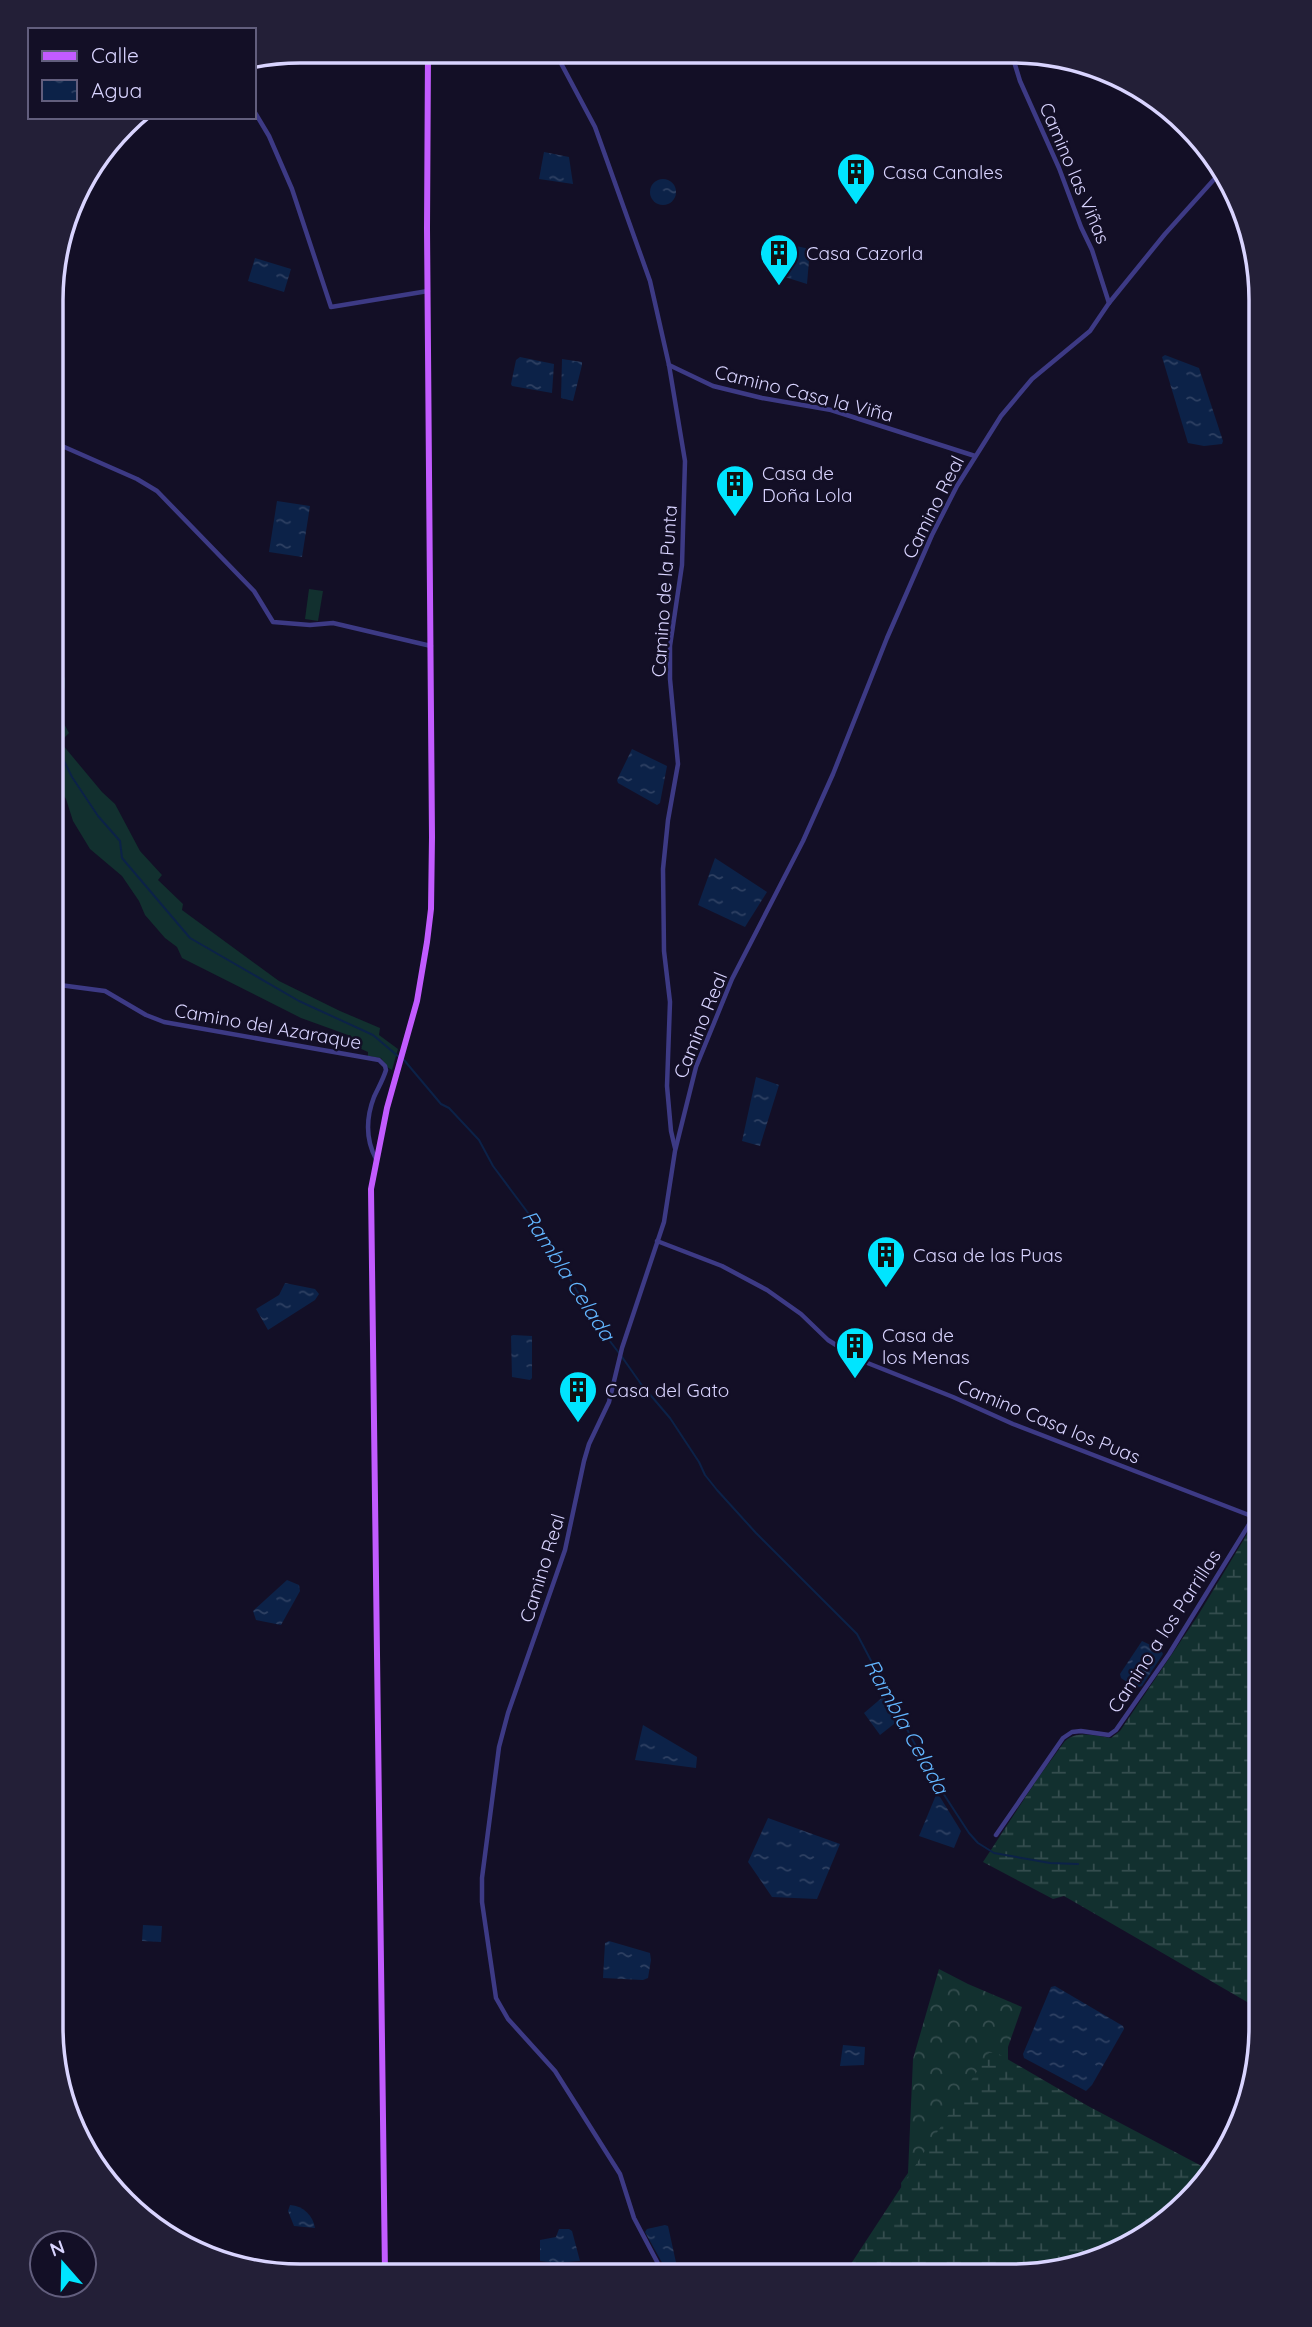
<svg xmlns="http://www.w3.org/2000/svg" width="1312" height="2327" viewBox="0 0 1312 2327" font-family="Quicksand,sans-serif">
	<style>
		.grass { fill: #12302f }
		.forest { fill: url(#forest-crowns) }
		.wetland { fill: url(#wetland-marsh) }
		.water { fill: url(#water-ripples) }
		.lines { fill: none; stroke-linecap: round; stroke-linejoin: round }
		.stream { stroke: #0c2248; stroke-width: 2 }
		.street { stroke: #3d3a85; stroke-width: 4.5 }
		.primary { stroke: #c25bff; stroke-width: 6 }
		.labels { text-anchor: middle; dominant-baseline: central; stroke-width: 5; stroke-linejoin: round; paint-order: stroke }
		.poi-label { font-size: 19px; fill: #d9d4ff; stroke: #130f26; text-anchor: start }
		.street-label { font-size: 19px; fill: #d9d4ff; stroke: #130f26 }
		.water-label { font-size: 21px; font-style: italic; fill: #62b6ff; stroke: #130f26 }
		.rim { fill: none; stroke: #d9d4ff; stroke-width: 3.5 }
	</style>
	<defs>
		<pattern id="forest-crowns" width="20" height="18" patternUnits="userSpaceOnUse" patternTransform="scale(1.75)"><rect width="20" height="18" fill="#12302f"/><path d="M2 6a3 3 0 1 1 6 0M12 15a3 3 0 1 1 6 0" fill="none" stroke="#344d4e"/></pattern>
		<pattern id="wetland-marsh" width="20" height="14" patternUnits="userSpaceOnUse" patternTransform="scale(1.75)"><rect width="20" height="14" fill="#12302f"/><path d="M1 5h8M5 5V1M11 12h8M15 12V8" fill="none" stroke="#344d4e"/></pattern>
		<pattern id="water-ripples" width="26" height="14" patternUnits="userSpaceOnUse" patternTransform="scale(1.75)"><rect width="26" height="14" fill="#0c2248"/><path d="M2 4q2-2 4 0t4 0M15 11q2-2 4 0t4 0" fill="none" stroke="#2f4163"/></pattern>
	</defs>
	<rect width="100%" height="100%" fill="#130f26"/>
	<g class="grass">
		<path d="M 309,589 L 323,591 L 318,621 L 305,619 Z"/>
		<path d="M 52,666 L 65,678 L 65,687 L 57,711 L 69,733 L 62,740 L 62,744 L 102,792 L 115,804 L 140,851 L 162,875 L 158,880 L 183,904 L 182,910 L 279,981 L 340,1011 L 380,1028 L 379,1035 L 398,1049 L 392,1070 L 387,1067 L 381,1058 L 368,1056 L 368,1052 L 359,1048 L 348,1035 L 301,1018 L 182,958 L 177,947 L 165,938 L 145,915 L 139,901 L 122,876 L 90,849 L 73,821 L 66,799 L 54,781 L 52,771 Z"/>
	</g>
	<path class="forest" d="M 939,1969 L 968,1984 L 1022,2007 L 1008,2047 L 1008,2063 L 1212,2174 L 1209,2179 L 1163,2225 L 1092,2263 L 1012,2276 L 908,2276 L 901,2183 L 908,2173 L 913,2059 Z"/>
	<g class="wetland">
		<path d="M 1261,1511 L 1261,2010 L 1064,1896 L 1053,1899 L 983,1862 L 1038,1778 L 1065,1741 C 1078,1730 1096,1736 1111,1738 L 1120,1731 L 1197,1617 Z"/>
		<path d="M 989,2053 L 997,2053 L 1088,2106 L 1213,2172 L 1209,2179 L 1163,2225 L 1092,2263 L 1012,2276 L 843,2276 Z"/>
	</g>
	<g class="water">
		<path d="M 544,152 L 569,157 L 573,184 L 539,179 Z"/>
		<circle cx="663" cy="192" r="13"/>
		<path d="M 767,240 L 810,249 L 807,284 L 766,271 Z"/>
		<path d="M 255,258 L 291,269 L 284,292 L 248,281 Z"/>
		<path d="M 1165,355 L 1199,368 L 1223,441 L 1222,444 L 1204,446 L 1188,443 L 1162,357 Z"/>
		<path d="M 520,357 L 554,364 L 552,393 L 512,386 L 511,384 L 516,360 Z"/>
		<path d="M 562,359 L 582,362 L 582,365 L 573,401 L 561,398 Z"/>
		<path d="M 277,501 L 310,506 L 302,557 L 269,552 Z"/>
		<path d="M 632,749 L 667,766 L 660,803 L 657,805 L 618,783 L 617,780 Z"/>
		<path d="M 715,858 L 767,892 L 745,927 L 698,905 Z"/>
		<path d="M 756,1077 L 779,1085 L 760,1146 L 742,1141 Z"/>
		<path d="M 285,1283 L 315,1289 L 319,1294 L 315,1300 L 268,1330 L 256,1309 L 279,1295 Z"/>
		<path d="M 513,1335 L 532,1336 L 532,1378 L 530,1380 L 512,1377 L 511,1336 Z"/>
		<path d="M 287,1580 L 299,1585 L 300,1591 L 281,1625 L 256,1620 L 253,1611 Z"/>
		<path d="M 1142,1641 L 1161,1650 L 1163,1654 L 1142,1686 L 1136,1688 L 1121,1678 L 1120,1674 Z"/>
		<path d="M 884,1696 L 899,1720 L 880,1735 L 864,1713 Z"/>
		<path d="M 643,1725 L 697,1757 L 696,1768 L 635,1760 Z"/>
		<path d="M 936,1795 L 940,1797 L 961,1831 L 954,1848 L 919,1836 Z"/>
		<path d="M 768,1818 L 840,1844 L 817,1899 L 772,1897 L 748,1862 Z"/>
		<path d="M 143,1925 L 162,1926 L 161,1942 L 142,1941 Z"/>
		<path d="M 609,1941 L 650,1953 L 651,1960 L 648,1978 L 643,1980 L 603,1978 L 605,1943 Z"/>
		<path d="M 1055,1986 L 1123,2026 L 1124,2029 L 1092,2085 L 1086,2091 L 1024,2058 L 1023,2054 L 1051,1987 Z"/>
		<path d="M 843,2045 L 865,2047 L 864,2065 L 840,2066 Z"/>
		<path d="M 290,2205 C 304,2206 313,2216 315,2228 L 294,2226 L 288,2211 Z"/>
		<path d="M 665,2225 L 668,2226 L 677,2267 L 669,2270 L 665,2268 L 645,2232 L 647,2229 Z"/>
		<path d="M 559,2229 L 569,2229 L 572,2231 L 580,2261 L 555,2263 L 540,2261 L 540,2240 L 556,2237 Z"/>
	</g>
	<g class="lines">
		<g class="stream">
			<path d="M 52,737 L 72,777 L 98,816 L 120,841 L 122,858 L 190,938 L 299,1001 L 373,1035 L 399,1057"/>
			<path d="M 404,1060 L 441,1104 L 449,1108 L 479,1140 L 493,1166 L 546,1237 L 593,1319 L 619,1353"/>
			<path d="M 622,1357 L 641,1384 L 670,1418 L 699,1462 L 705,1475 L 717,1490 L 756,1533 L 857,1634 L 930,1773 L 969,1833 L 978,1843 L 994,1853 L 1050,1863 L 1078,1864"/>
		</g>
		<g class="street">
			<path d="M 555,52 L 595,127 L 650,281 L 669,365 L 685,461 L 682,565 L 670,646 L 670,679 L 678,764 L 668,820 L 663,869 L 664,951 L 670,1002 L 667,1086 L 671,1131 L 675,1148"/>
			<path d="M 1012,55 L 1020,81 L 1059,168 L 1081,227 L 1092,250 L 1109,303"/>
			<path d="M 254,111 L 269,136 L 292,189 L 331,307 L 428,291"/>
			<path d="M 669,365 L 713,386 L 762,398 L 831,410 L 975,456"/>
			<path d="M 53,442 L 137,479 L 157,491 L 254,591 L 273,622 L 310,625 L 333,623 L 431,646"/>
			<path d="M 52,984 L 105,991 L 146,1015 L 164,1022 L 379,1060 L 385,1066 L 386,1070 C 383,1080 378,1088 374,1097 C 366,1118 366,1140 376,1159"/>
			<path d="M 657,1241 L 722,1266 L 767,1290 L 801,1314 L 828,1340 L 860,1360 L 953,1397 L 1013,1424 L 1254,1517"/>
			<path d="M 996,1835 L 1063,1738 L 1072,1732 L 1081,1731 L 1109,1735 L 1116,1730 L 1169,1654 L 1261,1505"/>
			<path d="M 664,2275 L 634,2218 L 620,2174 L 555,2071 L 508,2019 L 496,1998 L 482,1902 L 482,1878 L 499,1747 L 508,1713 L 565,1550 L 584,1461 L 589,1444 L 609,1402 L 622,1348 L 664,1222 L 675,1151 L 696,1067 L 732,979 L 803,841 L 833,774 L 887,638 L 932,535 L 957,486 L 1001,416 L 1032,379 L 1090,331 L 1109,303 L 1165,234 L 1218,175"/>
		</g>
		<path class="primary" d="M 385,2274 L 371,1189 L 387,1108 L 417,1001 L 427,942 L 431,909 L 432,837 L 427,228 L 428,52"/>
	</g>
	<defs>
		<symbol id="building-pin" viewBox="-11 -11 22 30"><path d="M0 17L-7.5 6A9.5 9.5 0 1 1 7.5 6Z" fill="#00e5ff" stroke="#130f26"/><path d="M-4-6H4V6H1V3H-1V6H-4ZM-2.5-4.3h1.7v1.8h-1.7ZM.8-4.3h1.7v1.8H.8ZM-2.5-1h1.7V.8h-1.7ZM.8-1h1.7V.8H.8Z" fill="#111"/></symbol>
	</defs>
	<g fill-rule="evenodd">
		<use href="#building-pin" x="834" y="150" width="44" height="60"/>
		<use href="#building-pin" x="757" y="231" width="44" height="60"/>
		<use href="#building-pin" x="713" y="462" width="44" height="60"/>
		<use href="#building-pin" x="864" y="1233" width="44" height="60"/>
		<use href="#building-pin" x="833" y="1324" width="44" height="60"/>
		<use href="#building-pin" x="556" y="1368" width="44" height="60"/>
	</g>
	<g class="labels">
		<g class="poi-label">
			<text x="883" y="172">Casa Canales</text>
			<text x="806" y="253">Casa Cazorla</text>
			<text x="762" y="473">Casa de<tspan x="762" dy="22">Doña Lola</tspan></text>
			<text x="913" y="1255">Casa de las Puas</text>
			<text x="882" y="1335">Casa de<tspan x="882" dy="22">los Menas</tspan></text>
			<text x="605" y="1390">Casa del Gato</text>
		</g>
		<g class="street-label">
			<text transform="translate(1075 173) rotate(67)">Camino las Viñas</text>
			<text transform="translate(804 393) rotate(14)">Camino Casa la Viña</text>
			<text transform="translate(933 507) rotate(-63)">Camino Real</text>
			<text transform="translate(664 591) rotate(-86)">Camino de la Punta</text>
			<text transform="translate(700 1025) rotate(-68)">Camino Real</text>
			<text transform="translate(268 1026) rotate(10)">Camino del Azaraque</text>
			<text transform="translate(1049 1421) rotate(22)">Camino Casa los Puas</text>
			<text transform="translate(542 1568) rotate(-73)">Camino Real</text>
			<text transform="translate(1164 1631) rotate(-57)">Camino a los Parrillas</text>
		</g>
		<g class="water-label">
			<text transform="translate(569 1275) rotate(57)">Rambla Celada</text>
			<text transform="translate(907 1726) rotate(61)">Rambla Celada</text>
		</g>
	</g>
	<path d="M0 0H1312V2327H0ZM300 63H1012A237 237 0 0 1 1249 300V2027A237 237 0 0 1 1012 2264H300A237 237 0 0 1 63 2027V300A237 237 0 0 1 300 63Z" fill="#231f37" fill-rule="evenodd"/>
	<path class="rim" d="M300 63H1012A237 237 0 0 1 1249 300V2027A237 237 0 0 1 1012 2264H300A237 237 0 0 1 63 2027V300A237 237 0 0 1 300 63Z"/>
	<rect x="28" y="28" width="228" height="91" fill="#130f26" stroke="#625e7d" stroke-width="2"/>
	<rect x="42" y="51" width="35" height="10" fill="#c25bff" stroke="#625e7d" stroke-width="2"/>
	<text x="91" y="63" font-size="21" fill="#d9d4ff">Calle</text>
	<rect x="42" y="80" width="35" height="21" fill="url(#water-ripples)" stroke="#625e7d" stroke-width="2"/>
	<text x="91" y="98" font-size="21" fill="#d9d4ff">Agua</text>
	<g transform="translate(63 2264) rotate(340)"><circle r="33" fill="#130f26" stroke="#625e7d" stroke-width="2"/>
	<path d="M0-5L12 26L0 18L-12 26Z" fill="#00e5ff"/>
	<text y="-10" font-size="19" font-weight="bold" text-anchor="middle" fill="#d9d4ff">N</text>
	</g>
</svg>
